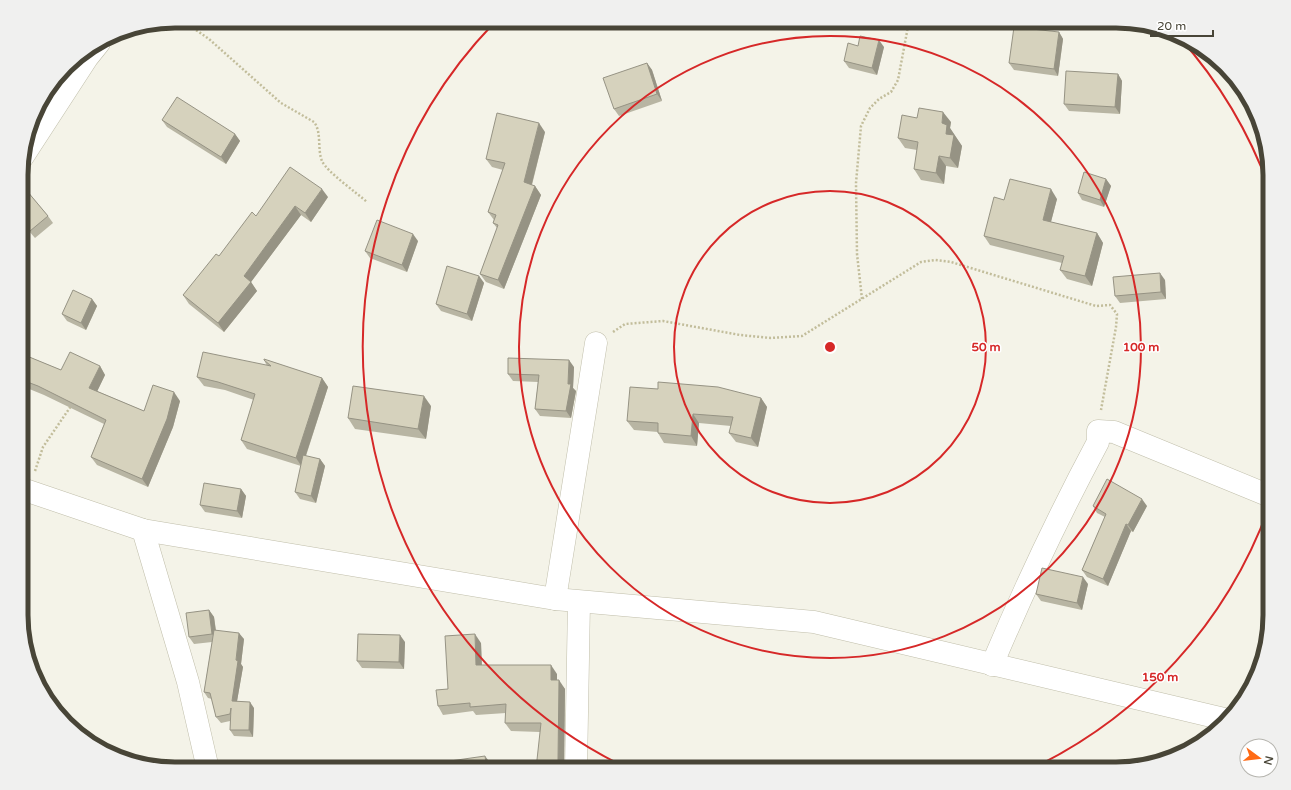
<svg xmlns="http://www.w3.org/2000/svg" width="1291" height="790" viewBox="0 0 1291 790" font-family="'Varela Round',sans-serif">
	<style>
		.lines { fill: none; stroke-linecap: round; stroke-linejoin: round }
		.minor-casing { stroke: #c0beaa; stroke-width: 23 }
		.path { stroke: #c2bd9b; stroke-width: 2.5; stroke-dasharray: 2 2; stroke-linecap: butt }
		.minor { stroke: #fff; stroke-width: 22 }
		.wall { fill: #b8b5a3 }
		.shaded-wall { fill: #969384 }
		.building { fill: #d6d2bd; stroke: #969384 }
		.ring { fill: none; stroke: #d62828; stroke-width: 2 }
		.rim { fill: none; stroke: #484537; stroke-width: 5 }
		.centre { fill: #d62828; stroke: #fff; stroke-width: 2 }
		.ring-label { font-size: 12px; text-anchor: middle; font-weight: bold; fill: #d62828; stroke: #fff; stroke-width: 3; stroke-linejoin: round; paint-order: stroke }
	</style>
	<rect width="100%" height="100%" fill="#f4f3e8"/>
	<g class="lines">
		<defs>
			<g id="minor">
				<path d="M 22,158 L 87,58 L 99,43"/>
				<path d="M 22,489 L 143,530 L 555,599 L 814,622 L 1224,719"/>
				<path d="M 143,530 L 188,682 L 208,769"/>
				<path d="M 555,599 L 596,343"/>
				<path d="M 992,665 C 1024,589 1059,515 1098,442 L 1098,431 L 1114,432 L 1270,496"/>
				<path d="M 576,769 L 579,602"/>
			</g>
		</defs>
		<use href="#minor" class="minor-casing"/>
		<g class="path">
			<path d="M 183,21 L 209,39 L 281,103 L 314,122 C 322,132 317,149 322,161 C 327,172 357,193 367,202"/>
			<path d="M 862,299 L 857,254 L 856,183 L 861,126 L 870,108 L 879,99 L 891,92 L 898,80 L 909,21"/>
			<path d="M 613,332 L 625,324 L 663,321 L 740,335 L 771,338 L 802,336 L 921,262 L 935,260 L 951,262 L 1096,306 L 1110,305 L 1117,314 L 1116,327 L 1101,410"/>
			<path d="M 35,471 L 43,447 L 71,406"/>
		</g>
		<use href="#minor" class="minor"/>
	</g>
	<g class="wall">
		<path d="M 1059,32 L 1063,39 L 1058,76 L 1014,70 L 1009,63 Z"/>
		<path d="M 858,46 L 884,47 L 877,75 L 849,68 L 844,61 Z"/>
		<path d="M 647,63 L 652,70 L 662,101 L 619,116 L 614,109 Z"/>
		<path d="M 1118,74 L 1122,81 L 1120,114 L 1069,111 L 1064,104 Z"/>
		<path d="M 917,118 L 951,122 L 950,128 L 962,146 L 958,168 L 946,166 L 944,184 L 921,180 L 914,169 L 917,150 L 905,148 L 898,138 Z"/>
		<path d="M 162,120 L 235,134 L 240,141 L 226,164 L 167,127 Z"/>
		<path d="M 545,132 L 532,185 L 535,186 L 541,195 L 504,289 L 486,282 L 480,274 L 497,228 L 493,223 L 494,220 L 488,212 L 503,170 L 492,167 L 486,159 Z"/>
		<path d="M 1106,179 L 1111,186 L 1104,207 L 1082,200 L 1078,193 Z"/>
		<path d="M 22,185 L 48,216 L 53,223 L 35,238 L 22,223 Z"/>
		<path d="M 328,197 L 311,222 L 301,215 L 251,282 L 257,291 L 224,332 L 189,304 L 183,295 L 256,216 Z"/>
		<path d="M 1057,199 L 1051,222 L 1097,233 L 1103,243 L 1092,286 L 1067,279 L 1060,270 L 1062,263 L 990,245 L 984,236 L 1004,200 Z"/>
		<path d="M 418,241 L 407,272 L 370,258 L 365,251 Z"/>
		<path d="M 479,276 L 484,283 L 472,321 L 441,311 L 436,304 Z"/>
		<path d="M 1165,280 L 1166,299 L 1120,303 L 1115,296 Z"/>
		<path d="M 92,299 L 97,306 L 86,330 L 67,321 L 62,314 Z"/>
		<path d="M 22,354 L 61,370 L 100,366 L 105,375 L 97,391 L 144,411 L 180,401 L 173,427 L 148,487 L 97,465 L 91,457 L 104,424 L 44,395 L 22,386 Z"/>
		<path d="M 264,360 L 322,378 L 328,387 L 306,456 L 320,459 L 325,466 L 316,503 L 300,499 L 295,492 L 301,466 L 247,449 L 241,440 L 254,400 L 225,390 L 204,386 L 197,377 L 267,366 Z"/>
		<path d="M 574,367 L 573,388 L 576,391 L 571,418 L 540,416 L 535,409 L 538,382 L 513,381 L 508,374 Z"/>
		<path d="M 658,389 L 761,398 L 767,407 L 758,447 L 736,442 L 729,433 L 731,426 L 699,423 L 697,446 L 664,443 L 658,433 L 658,432 L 634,430 L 627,421 Z"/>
		<path d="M 431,406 L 426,439 L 355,429 L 348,418 Z"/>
		<path d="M 241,489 L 246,496 L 242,518 L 205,512 L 200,505 Z"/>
		<path d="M 1093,506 L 1147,506 L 1133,532 L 1131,531 L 1108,586 L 1087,577 L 1082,570 L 1105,517 L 1097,513 Z"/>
		<path d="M 1088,584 L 1082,610 L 1041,601 L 1036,594 Z"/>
		<path d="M 209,610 L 214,617 L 216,630 L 244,639 L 241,664 L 243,667 L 237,701 L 254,708 L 253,737 L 234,736 L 230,730 L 230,721 L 221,723 L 216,717 L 212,699 L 208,698 L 204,692 L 212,642 L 194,644 L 189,637 Z"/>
		<path d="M 405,642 L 404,669 L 362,668 L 357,661 Z"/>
		<path d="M 481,643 L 482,665 L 557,674 L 557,680 L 565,689 L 564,769 L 540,732 L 511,731 L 505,723 L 506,713 L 476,715 L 473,711 L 443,715 L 438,706 L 448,689 Z"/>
	</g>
	<g class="shaded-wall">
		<path d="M 1059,32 L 1063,39 L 1058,76 L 1054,69 Z"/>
		<path d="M 879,40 L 884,47 L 877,75 L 872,68 Z"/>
		<path d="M 647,63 L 652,70 L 662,101 L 657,94 Z"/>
		<path d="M 1118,74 L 1122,81 L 1120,114 L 1115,107 Z"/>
		<path d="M 943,112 L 951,122 L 950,128 L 962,146 L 958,168 L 950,158 L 946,134 L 942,123 Z"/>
		<path d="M 539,123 L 545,132 L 530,191 L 524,182 Z"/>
		<path d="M 235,134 L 240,141 L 226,164 L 221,157 Z"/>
		<path d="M 939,156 L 946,166 L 944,184 L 936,173 Z"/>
		<path d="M 1106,179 L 1111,186 L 1104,207 L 1100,200 Z"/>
		<path d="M 535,186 L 541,195 L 504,289 L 498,280 Z"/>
		<path d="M 322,189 L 328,197 L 311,222 L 305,213 Z"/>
		<path d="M 1051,189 L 1057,199 L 1049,229 L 1043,220 Z"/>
		<path d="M 295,206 L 301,215 L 251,282 L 257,291 L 224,332 L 218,323 L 244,276 Z"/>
		<path d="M 1097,233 L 1103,243 L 1092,286 L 1085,276 Z"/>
		<path d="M 413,234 L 418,241 L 407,272 L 402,265 Z"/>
		<path d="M 1160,273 L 1165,280 L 1166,299 L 1161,292 Z"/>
		<path d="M 479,276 L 484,283 L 472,321 L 467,314 Z"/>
		<path d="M 92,299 L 97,306 L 86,330 L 81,323 Z"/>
		<path d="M 569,360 L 574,367 L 573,388 L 576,391 L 571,418 L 566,411 L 568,384 Z"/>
		<path d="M 100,366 L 105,375 L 95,396 L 89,388 Z"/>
		<path d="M 322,378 L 328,387 L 302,467 L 296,458 Z"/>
		<path d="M 174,392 L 180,401 L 173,427 L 148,487 L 142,479 Z"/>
		<path d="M 424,396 L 431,406 L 426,439 L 418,429 Z"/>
		<path d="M 761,398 L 767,407 L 758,447 L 751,438 Z"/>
		<path d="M 693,414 L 699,423 L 697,446 L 691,436 Z"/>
		<path d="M 320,459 L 325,466 L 316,503 L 311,496 Z"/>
		<path d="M 241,489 L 246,496 L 242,518 L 237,511 Z"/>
		<path d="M 1142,499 L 1147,506 L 1133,532 L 1128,525 Z"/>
		<path d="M 1126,524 L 1131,531 L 1108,586 L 1103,579 Z"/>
		<path d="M 1083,577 L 1088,584 L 1082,610 L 1077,603 Z"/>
		<path d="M 209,610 L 214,617 L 217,641 L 212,634 Z"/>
		<path d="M 239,633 L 244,639 L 241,664 L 243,667 L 236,707 L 232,701 Z"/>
		<path d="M 475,634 L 481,643 L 482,673 L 476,665 Z"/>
		<path d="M 400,635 L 405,642 L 404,669 L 399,662 Z"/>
		<path d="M 551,665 L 557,674 L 557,688 L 551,680 Z"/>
		<path d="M 559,680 L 565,689 L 564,769 L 562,769 L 558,760 Z"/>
		<path d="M 250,702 L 254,708 L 253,737 L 249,730 Z"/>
		<path d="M 485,756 L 492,765 L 492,769 L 487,769 Z"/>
	</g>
	<g class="building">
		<path d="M 1014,27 L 1059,32 L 1054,69 L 1009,63 Z"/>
		<path d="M 860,36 L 879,40 L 872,68 L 844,61 L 848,43 L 858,46 Z"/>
		<path d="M 647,63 L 657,94 L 614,109 L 603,78 Z"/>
		<path d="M 1066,71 L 1118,74 L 1115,107 L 1064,104 Z"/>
		<path d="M 177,97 L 235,134 L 221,157 L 162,120 Z"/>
		<path d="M 919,108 L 943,112 L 942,123 L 947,125 L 946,134 L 954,135 L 950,158 L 939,156 L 936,173 L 914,169 L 918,142 L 898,138 L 902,115 L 917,118 Z"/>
		<path d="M 497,113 L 539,123 L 524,182 L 535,186 L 498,280 L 480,274 L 498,225 L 493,223 L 496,215 L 488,212 L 505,163 L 486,159 Z"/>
		<path d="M 290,167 L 322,189 L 305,213 L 295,206 L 244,276 L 251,282 L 218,323 L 183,295 L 216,254 L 219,256 L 252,212 L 256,216 Z"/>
		<path d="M 1084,172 L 1106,179 L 1100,200 L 1078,193 Z"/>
		<path d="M 1010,179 L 1051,189 L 1043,220 L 1097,233 L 1085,276 L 1060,270 L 1064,256 L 984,236 L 994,197 L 1004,200 Z"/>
		<path d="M 22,185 L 48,216 L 30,231 L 22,222 Z"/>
		<path d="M 377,220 L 413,234 L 402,265 L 365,251 Z"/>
		<path d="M 447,266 L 479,276 L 467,314 L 436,304 Z"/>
		<path d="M 1160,273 L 1161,292 L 1115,296 L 1113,277 Z"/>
		<path d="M 73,290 L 92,299 L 81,323 L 62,314 Z"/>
		<path d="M 70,352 L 100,366 L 89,388 L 144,411 L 153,385 L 174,392 L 167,419 L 142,479 L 91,457 L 106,420 L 38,386 L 22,380 L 22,354 L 61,370 Z"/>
		<path d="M 203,352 L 271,366 L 264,360 L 264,359 L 322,378 L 296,458 L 241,440 L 255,394 L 218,382 L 197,377 Z"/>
		<path d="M 508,358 L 569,360 L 568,384 L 571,384 L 566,411 L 535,409 L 539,375 L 508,374 Z"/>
		<path d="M 658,382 L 718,387 L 761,398 L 751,438 L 729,433 L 733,417 L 693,414 L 691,436 L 658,433 L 658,423 L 627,421 L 630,387 L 658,389 Z"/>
		<path d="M 353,386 L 424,396 L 418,429 L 348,418 Z"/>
		<path d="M 303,455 L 320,459 L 311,496 L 295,492 Z"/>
		<path d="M 1107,479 L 1142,499 L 1128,525 L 1126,524 L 1103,579 L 1082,570 L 1106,514 L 1093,506 Z"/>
		<path d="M 204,483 L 241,489 L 237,511 L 200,505 Z"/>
		<path d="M 1042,568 L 1083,577 L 1077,603 L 1036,594 Z"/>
		<path d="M 209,610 L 212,634 L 189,637 L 186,613 Z"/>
		<path d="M 214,630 L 239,633 L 236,660 L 238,661 L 232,701 L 250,702 L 249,730 L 230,730 L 231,708 L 230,714 L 216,717 L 210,693 L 204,692 Z"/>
		<path d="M 358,634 L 400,635 L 399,662 L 357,661 Z"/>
		<path d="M 475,634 L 476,665 L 551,665 L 551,680 L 559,680 L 558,760 L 562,769 L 536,769 L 541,723 L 505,723 L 506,704 L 470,707 L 470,703 L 438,706 L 436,690 L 448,689 L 445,636 Z"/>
		<path d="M 485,756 L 487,769 L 437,769 L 436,763 Z"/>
	</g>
	<g class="ring">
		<circle cx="830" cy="347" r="156"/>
		<circle cx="830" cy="347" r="311"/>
		<path d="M1269 507A467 467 0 0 1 1031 769M629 769A467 467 0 0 1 494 23M1180 38A467 467 0 0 1 1269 187"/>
	</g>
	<path d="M0 0H1291V790H0ZM175 28H1116A147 147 0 0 1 1263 175V615A147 147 0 0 1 1116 762H175A147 147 0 0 1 28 615V175A147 147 0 0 1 175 28Z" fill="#f0f0ef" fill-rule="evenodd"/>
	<path class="rim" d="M175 28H1116A147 147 0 0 1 1263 175V615A147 147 0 0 1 1116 762H175A147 147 0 0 1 28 615V175A147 147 0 0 1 175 28Z"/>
	<circle cx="830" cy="347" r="6" class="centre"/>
	<g class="ring-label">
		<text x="986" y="351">50 m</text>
		<text x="1141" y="351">100 m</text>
		<text x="1160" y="681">150 m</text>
	</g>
	<g transform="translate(1259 758) rotate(105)"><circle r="19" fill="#ffffff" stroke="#b6b5af"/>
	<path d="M0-3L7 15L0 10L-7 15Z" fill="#ff6a15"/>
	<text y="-6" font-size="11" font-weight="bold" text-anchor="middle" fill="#484537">N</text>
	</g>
	<path d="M1151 30v6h62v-6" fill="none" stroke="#484537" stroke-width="2"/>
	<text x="1157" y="30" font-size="12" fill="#484537" stroke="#ffffff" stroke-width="3" paint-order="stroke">20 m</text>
</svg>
